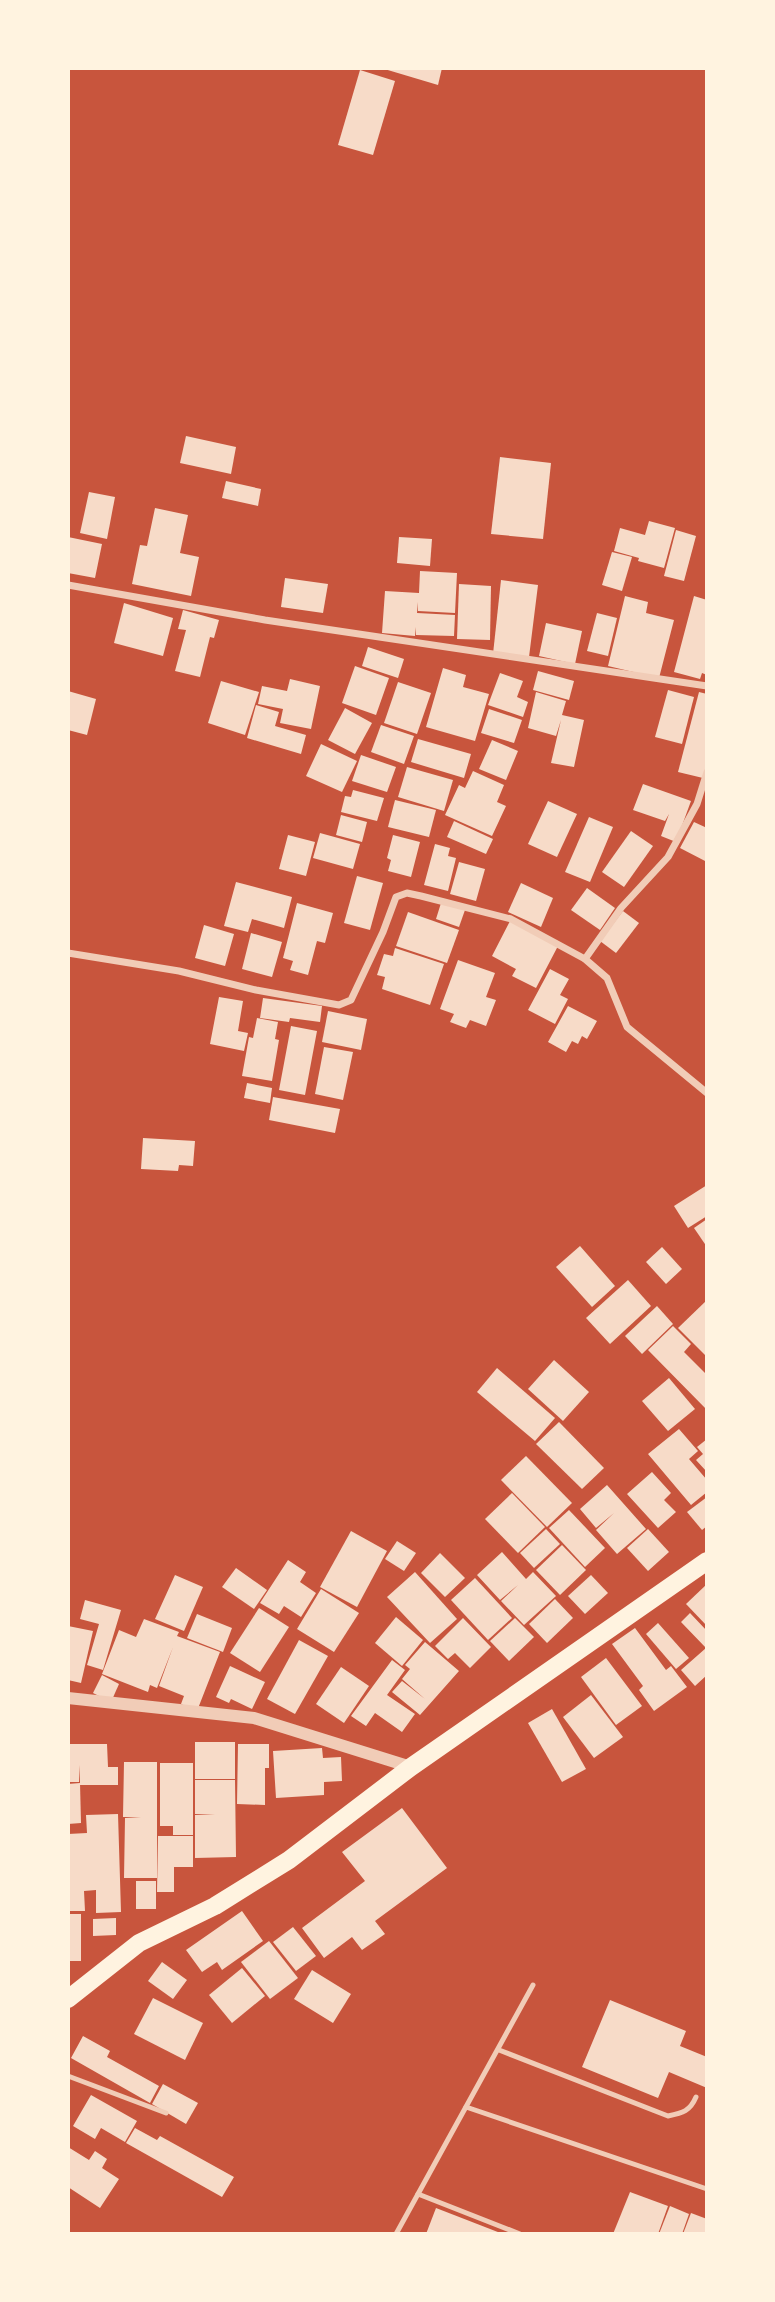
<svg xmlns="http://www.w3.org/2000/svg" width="775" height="2302" viewBox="0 0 775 2302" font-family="'Alegreya Sans',sans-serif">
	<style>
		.building { fill: #f7dbc8 }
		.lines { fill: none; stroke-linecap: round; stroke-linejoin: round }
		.service { stroke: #f1ccb7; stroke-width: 5 }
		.minor { stroke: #f1ccb7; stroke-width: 7 }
		.tertiary { stroke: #f1ccb7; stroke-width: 12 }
		.primary { stroke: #fff3e0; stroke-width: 18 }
	</style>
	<rect width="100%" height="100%" fill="#c8553d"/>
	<g class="building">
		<path d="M 381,68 L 442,68 L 438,85 Z"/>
		<path d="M 360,70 L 395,81 L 373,155 L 338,145 Z"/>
		<path d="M 186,436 L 236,447 L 231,474 L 180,463 Z"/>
		<path d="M 500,457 L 551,463 L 543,539 L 491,534 Z"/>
		<path d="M 226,481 L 261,489 L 258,506 L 222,498 Z"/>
		<path d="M 89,492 L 115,497 L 107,539 L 80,533 Z"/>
		<path d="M 155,508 L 188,515 L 180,553 L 199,557 L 191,596 L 132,584 L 140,545 L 147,546 Z"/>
		<path d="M 649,521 L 675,528 L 664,568 L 638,561 L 639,558 L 614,551 L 620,528 L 645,535 Z"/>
		<path d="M 676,530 L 696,536 L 684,581 L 664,576 Z"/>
		<path d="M 68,537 L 102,544 L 95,578 L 68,573 Z"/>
		<path d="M 399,537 L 432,539 L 430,566 L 397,563 Z"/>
		<path d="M 612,552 L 632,557 L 622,591 L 602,585 Z"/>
		<path d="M 420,571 L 457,573 L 455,613 L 418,611 L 418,602 L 417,613 L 455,615 L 454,636 L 416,635 L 416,627 L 415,636 L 382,633 L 385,591 L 419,593 Z"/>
		<path d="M 285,578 L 328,584 L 323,613 L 281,607 Z"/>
		<path d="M 501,580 L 538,585 L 529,657 L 493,654 Z"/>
		<path d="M 459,584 L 491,586 L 490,640 L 457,639 Z"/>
		<path d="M 625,596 L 648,602 L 646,613 L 674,620 L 659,678 L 608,666 Z"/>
		<path d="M 694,596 L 707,600 L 707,675 L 702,673 L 700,679 L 674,672 Z"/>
		<path d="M 124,603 L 173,618 L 163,656 L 114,643 Z"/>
		<path d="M 183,610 L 219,620 L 214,638 L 210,637 L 200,677 L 175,671 L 186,630 L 178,629 Z"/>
		<path d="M 597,613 L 617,618 L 608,656 L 587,651 Z"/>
		<path d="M 546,623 L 582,631 L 575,664 L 539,656 Z"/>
		<path d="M 368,647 L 404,659 L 398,678 L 362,666 Z"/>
		<path d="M 355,666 L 389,678 L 376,715 L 342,703 Z"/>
		<path d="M 443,668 L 466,675 L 463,687 L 489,694 L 475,741 L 426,727 Z"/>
		<path d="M 538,671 L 574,681 L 569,700 L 533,690 Z"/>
		<path d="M 500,673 L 523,681 L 517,697 L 528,702 L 523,717 L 488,705 Z"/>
		<path d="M 290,679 L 320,686 L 311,729 L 280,723 L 283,709 L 258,704 L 262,686 L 287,691 Z"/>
		<path d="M 221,681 L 259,692 L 245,735 L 208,723 Z"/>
		<path d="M 398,682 L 431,693 L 417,734 L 384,723 Z"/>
		<path d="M 668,690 L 694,697 L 682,744 L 655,737 Z"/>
		<path d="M 68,691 L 96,699 L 87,735 L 68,730 Z"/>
		<path d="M 536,692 L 566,701 L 562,715 L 584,720 L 574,767 L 551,763 L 561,720 L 556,736 L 528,728 Z"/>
		<path d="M 699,692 L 707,694 L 707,763 L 703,778 L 678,772 Z"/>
		<path d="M 256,705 L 279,712 L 275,726 L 306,735 L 301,754 L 247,738 Z"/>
		<path d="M 345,708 L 372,723 L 355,754 L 328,740 Z"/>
		<path d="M 489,709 L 522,720 L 514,743 L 481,733 Z"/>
		<path d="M 381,725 L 414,736 L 404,764 L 371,752 Z"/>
		<path d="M 418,739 L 471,754 L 464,778 L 411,762 Z"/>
		<path d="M 492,740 L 518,751 L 506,780 L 479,769 Z"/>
		<path d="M 321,744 L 357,761 L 342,792 L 306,776 Z"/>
		<path d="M 361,755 L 396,767 L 387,792 L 352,781 Z"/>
		<path d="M 407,767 L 453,780 L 444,811 L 398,797 Z"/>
		<path d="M 473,771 L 504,785 L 497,802 L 506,806 L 492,836 L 445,815 L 459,785 L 465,788 Z"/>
		<path d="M 643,784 L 691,801 L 676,842 L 661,836 L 669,814 L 665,821 L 633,810 Z"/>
		<path d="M 353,790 L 384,798 L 377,821 L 341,812 L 345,796 L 351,797 Z"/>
		<path d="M 395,800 L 436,810 L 429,837 L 388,827 Z"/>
		<path d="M 548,801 L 577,814 L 557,857 L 528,844 Z"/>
		<path d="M 341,815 L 367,822 L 362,842 L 336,835 Z"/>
		<path d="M 589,817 L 613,827 L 590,882 L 565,872 Z"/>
		<path d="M 454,821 L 493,839 L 486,854 L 447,837 Z"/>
		<path d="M 694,822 L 707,828 L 707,862 L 680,848 Z"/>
		<path d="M 631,831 L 653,846 L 624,887 L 602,872 Z"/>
		<path d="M 320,833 L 360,844 L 353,869 L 313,858 Z"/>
		<path d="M 288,835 L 315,842 L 306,876 L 279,869 Z"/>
		<path d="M 393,835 L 420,842 L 411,877 L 388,871 L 391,860 L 387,858 Z"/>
		<path d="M 435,844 L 450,848 L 448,856 L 456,858 L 448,891 L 424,885 Z"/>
		<path d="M 459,862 L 485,869 L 476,901 L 450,894 Z"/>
		<path d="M 357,876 L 383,883 L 370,930 L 344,923 Z"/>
		<path d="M 236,882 L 292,897 L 284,928 L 252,919 L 248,932 L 224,926 Z"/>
		<path d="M 521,883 L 553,898 L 541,927 L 508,912 Z"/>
		<path d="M 587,888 L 615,908 L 600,930 L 571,910 Z"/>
		<path d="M 297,903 L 333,913 L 325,943 L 317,941 L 308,975 L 290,970 L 293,961 L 283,958 Z"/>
		<path d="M 441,903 L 465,910 L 459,927 L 436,919 Z"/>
		<path d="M 623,911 L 639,923 L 616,953 L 600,941 Z"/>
		<path d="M 408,912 L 459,930 L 447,963 L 396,946 Z"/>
		<path d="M 510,921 L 558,946 L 536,988 L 512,976 L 516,969 L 492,956 Z"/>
		<path d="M 204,925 L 234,934 L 225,966 L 195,958 Z"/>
		<path d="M 251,933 L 282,942 L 272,977 L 242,969 Z"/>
		<path d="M 395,948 L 444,964 L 430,1005 L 382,989 L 385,977 L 377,975 L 384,954 L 393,956 Z"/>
		<path d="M 458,960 L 495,973 L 486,997 L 496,1000 L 486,1026 L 470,1020 L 466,1028 L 450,1022 L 454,1014 L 440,1009 Z"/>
		<path d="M 550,969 L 569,979 L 560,995 L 568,999 L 555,1024 L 528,1010 Z"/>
		<path d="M 219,997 L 243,1001 L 238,1031 L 248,1033 L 244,1051 L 210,1044 Z"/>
		<path d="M 263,998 L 322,1006 L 320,1022 L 290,1018 L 289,1022 L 260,1018 Z"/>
		<path d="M 568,1006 L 597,1021 L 587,1039 L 582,1036 L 578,1044 L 572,1041 L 566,1052 L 548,1042 Z"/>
		<path d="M 328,1011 L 367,1019 L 361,1050 L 322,1042 Z"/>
		<path d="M 257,1018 L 278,1022 L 275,1039 L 279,1040 L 272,1081 L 242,1076 L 249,1037 L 253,1038 Z"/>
		<path d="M 291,1026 L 317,1031 L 305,1095 L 279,1090 Z"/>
		<path d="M 324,1047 L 353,1052 L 343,1100 L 315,1094 Z"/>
		<path d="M 247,1083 L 272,1088 L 270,1103 L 244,1098 Z"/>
		<path d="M 273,1097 L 340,1109 L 335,1133 L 269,1120 Z"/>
		<path d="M 143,1138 L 195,1141 L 193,1166 L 179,1165 L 178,1171 L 141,1169 Z"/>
		<path d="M 707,1185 L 707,1216 L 688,1228 L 674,1206 Z"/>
		<path d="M 707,1219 L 707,1247 L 694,1228 Z"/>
		<path d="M 580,1246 L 615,1286 L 592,1307 L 556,1267 Z"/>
		<path d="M 662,1247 L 682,1269 L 666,1284 L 646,1262 Z"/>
		<path d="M 628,1280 L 651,1306 L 610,1344 L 586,1318 Z"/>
		<path d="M 707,1300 L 707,1357 L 678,1328 Z"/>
		<path d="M 657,1306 L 673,1324 L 642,1354 L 625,1336 Z"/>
		<path d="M 673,1326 L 691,1344 L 684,1352 L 707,1375 L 707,1410 L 648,1350 Z"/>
		<path d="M 554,1360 L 589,1392 L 563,1421 L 528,1389 Z"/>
		<path d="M 497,1368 L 555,1418 L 535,1441 L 477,1392 Z"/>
		<path d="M 669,1378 L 695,1409 L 668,1431 L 642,1401 Z"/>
		<path d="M 559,1422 L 604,1468 L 582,1489 L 536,1444 Z"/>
		<path d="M 679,1429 L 698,1451 L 689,1459 L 707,1480 L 707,1492 L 691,1505 L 648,1454 Z"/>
		<path d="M 707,1439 L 707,1472 L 696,1460 L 703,1454 L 697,1447 Z"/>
		<path d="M 526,1456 L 572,1503 L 547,1527 L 501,1480 Z"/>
		<path d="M 652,1472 L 671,1493 L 664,1500 L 676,1512 L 658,1528 L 627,1494 Z"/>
		<path d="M 607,1485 L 646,1529 L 617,1554 L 596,1530 L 614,1513 L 596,1528 L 580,1509 Z"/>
		<path d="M 512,1493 L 545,1527 L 518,1553 L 485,1519 Z"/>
		<path d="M 707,1497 L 707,1526 L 702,1530 L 687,1512 Z"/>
		<path d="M 569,1510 L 605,1548 L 585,1567 L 549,1528 Z"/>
		<path d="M 546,1529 L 560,1544 L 534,1568 L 520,1553 Z"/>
		<path d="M 648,1529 L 669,1552 L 648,1571 L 627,1548 Z"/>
		<path d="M 351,1531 L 387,1551 L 357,1607 L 320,1587 Z"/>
		<path d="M 397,1541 L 416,1553 L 404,1571 L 385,1559 Z"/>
		<path d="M 562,1545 L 586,1570 L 560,1595 L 536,1570 Z"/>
		<path d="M 502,1552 L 526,1579 L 533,1572 L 556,1596 L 524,1625 L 501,1601 L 518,1585 L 500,1600 L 477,1575 Z"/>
		<path d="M 440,1553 L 465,1578 L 445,1597 L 421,1573 Z"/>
		<path d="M 288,1560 L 306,1572 L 300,1582 L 316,1593 L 301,1617 L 284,1606 L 279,1614 L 260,1603 Z"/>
		<path d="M 236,1568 L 267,1590 L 254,1609 L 222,1587 Z"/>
		<path d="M 415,1572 L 457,1619 L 430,1643 L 387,1597 Z"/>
		<path d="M 175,1575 L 203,1587 L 184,1631 L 155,1619 Z"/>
		<path d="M 591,1575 L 608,1593 L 585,1614 L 568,1596 Z"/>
		<path d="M 475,1578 L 512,1618 L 488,1640 L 451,1600 Z"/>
		<path d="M 707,1584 L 707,1626 L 686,1604 Z"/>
		<path d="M 321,1589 L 359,1613 L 334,1652 L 297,1629 Z"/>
		<path d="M 555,1599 L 573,1618 L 547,1643 L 529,1624 Z"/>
		<path d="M 85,1600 L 121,1610 L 103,1670 L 87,1665 L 99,1624 L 80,1619 Z"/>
		<path d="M 259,1608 L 289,1627 L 260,1672 L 230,1653 Z"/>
		<path d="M 690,1613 L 707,1631 L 707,1675 L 695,1686 L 681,1670 L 706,1648 L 681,1622 Z"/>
		<path d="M 197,1614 L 232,1628 L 223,1652 L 187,1638 Z"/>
		<path d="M 396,1617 L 423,1640 L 402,1666 L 375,1643 Z"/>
		<path d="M 463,1618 L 491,1647 L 470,1668 L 455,1653 L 448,1659 L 435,1646 Z"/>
		<path d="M 515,1618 L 534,1637 L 509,1661 L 490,1641 Z"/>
		<path d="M 144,1619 L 179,1632 L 177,1636 L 220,1652 L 197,1711 L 181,1704 L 184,1696 L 159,1686 L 173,1647 L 157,1688 L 150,1685 L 148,1692 L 102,1674 L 119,1630 L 136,1637 Z"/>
		<path d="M 658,1623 L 689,1658 L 676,1669 L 646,1634 Z"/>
		<path d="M 68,1626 L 93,1631 L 81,1683 L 68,1680 Z"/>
		<path d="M 635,1628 L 666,1670 L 671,1666 L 687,1687 L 654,1711 L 639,1690 L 643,1686 L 612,1644 Z"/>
		<path d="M 299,1640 L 328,1656 L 295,1714 L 267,1699 Z"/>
		<path d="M 425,1642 L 459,1671 L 420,1715 L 392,1692 L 402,1681 L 425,1699 L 402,1679 L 410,1669 L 405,1665 Z"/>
		<path d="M 606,1658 L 642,1706 L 616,1725 L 581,1677 Z"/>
		<path d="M 392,1660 L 405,1670 L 387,1695 L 415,1714 L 402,1732 L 375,1713 L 366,1726 L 351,1716 Z"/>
		<path d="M 230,1666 L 265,1682 L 252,1709 L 231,1699 L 229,1703 L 216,1697 Z"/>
		<path d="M 341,1667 L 369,1686 L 344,1723 L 316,1704 Z"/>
		<path d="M 102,1675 L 119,1684 L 111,1702 L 93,1693 Z"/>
		<path d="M 591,1695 L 623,1737 L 594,1758 L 563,1717 Z"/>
		<path d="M 552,1709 L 586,1769 L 562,1782 L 528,1723 Z"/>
		<rect x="195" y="1742" width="40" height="37"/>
		<path d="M 68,1744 L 107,1744 L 108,1767 L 118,1767 L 118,1785 L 80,1785 L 80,1765 L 79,1782 L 68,1782 Z"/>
		<path d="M 238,1744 L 269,1744 L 269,1768 L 265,1768 L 265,1805 L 237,1804 Z"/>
		<path d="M 322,1748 L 323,1758 L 341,1757 L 342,1781 L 324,1782 L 324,1795 L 276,1798 L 273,1751 Z"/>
		<path d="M 124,1762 L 157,1762 L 157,1878 L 124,1878 L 125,1818 L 141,1817 L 123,1817 Z"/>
		<path d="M 160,1763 L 193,1763 L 193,1835 L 173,1835 L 173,1826 L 160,1826 Z"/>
		<path d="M 195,1780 L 235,1780 L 236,1857 L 195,1858 L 195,1815 L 215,1814 L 195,1814 Z"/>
		<path d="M 80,1783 L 81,1823 L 68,1824 L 68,1784 Z"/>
		<path d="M 402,1808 L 447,1868 L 375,1921 L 385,1934 L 362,1950 L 352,1937 L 324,1958 L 302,1928 L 365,1881 L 342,1852 Z"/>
		<path d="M 118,1814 L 121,1912 L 96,1913 L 96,1890 L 84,1891 L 85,1911 L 68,1911 L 68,1834 L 87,1833 L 86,1815 Z"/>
		<path d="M 158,1836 L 193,1836 L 193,1867 L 174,1867 L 174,1892 L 157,1892 Z"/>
		<rect x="136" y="1881" width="20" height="28"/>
		<path d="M 242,1911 L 263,1941 L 222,1970 L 217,1962 L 202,1972 L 186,1950 Z"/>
		<rect x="68" y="1914" width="13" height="47"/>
		<path d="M 116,1918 L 116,1935 L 93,1936 L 93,1919 Z"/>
		<path d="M 293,1927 L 316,1956 L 296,1971 L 273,1942 Z"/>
		<path d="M 269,1941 L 298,1978 L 270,1999 L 241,1962 Z"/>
		<path d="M 162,1962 L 187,1980 L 173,1999 L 148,1981 Z"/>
		<path d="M 242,1968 L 265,1996 L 232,2023 L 209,1995 Z"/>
		<path d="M 312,1970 L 351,1994 L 333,2023 L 294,1999 Z"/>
		<path d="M 153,1998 L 203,2023 L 185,2060 L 134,2034 Z"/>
		<path d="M 610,2000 L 686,2031 L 680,2046 L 707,2057 L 707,2088 L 669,2072 L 658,2098 L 582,2067 Z"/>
		<path d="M 83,2036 L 110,2051 L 107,2057 L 159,2086 L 150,2103 L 71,2058 Z"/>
		<path d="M 163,2084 L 198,2103 L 186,2124 L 152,2104 Z"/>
		<path d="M 91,2095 L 137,2121 L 125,2142 L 101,2128 L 95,2139 L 73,2126 Z"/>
		<path d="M 135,2128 L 157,2140 L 160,2136 L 234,2177 L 222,2197 L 126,2143 Z"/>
		<path d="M 68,2147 L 89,2160 L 95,2151 L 107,2159 L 102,2168 L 119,2179 L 100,2208 L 68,2187 Z"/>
		<path d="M 630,2192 L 668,2206 L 658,2234 L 613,2234 Z"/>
		<path d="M 670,2206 L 689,2214 L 682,2234 L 659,2234 Z"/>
		<path d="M 436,2208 L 503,2234 L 426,2234 Z"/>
		<path d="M 691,2213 L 707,2219 L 705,2234 L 683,2234 Z"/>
	</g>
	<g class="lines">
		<g class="service">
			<path d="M 499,2050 L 668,2116 C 683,2113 690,2111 696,2097"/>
			<path d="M 68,2076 L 166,2113"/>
			<path d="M 466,2107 L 707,2189"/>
			<path d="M 418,2194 L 520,2234"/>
			<path d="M 396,2234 L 533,1985"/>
		</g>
		<g class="minor">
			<path d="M 68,585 L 265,620 L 707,686"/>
			<path d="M 68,953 L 179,971 L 256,990 L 339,1005 L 351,1000 L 383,932 L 396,897 L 407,893 L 421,896 L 511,919 L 585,959 L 607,978 L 627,1027 L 707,1093"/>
			<path d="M 585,959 L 621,908 L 668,857 L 697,804 L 707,772"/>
		</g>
		<path class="tertiary" d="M 68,1698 L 254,1718 L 411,1767"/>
		<path class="primary" d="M 68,1999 L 139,1943 L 215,1906 L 289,1860 L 411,1767 L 707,1561"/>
	</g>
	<rect width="775" height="2302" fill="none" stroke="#fff3e0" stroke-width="140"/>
</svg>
